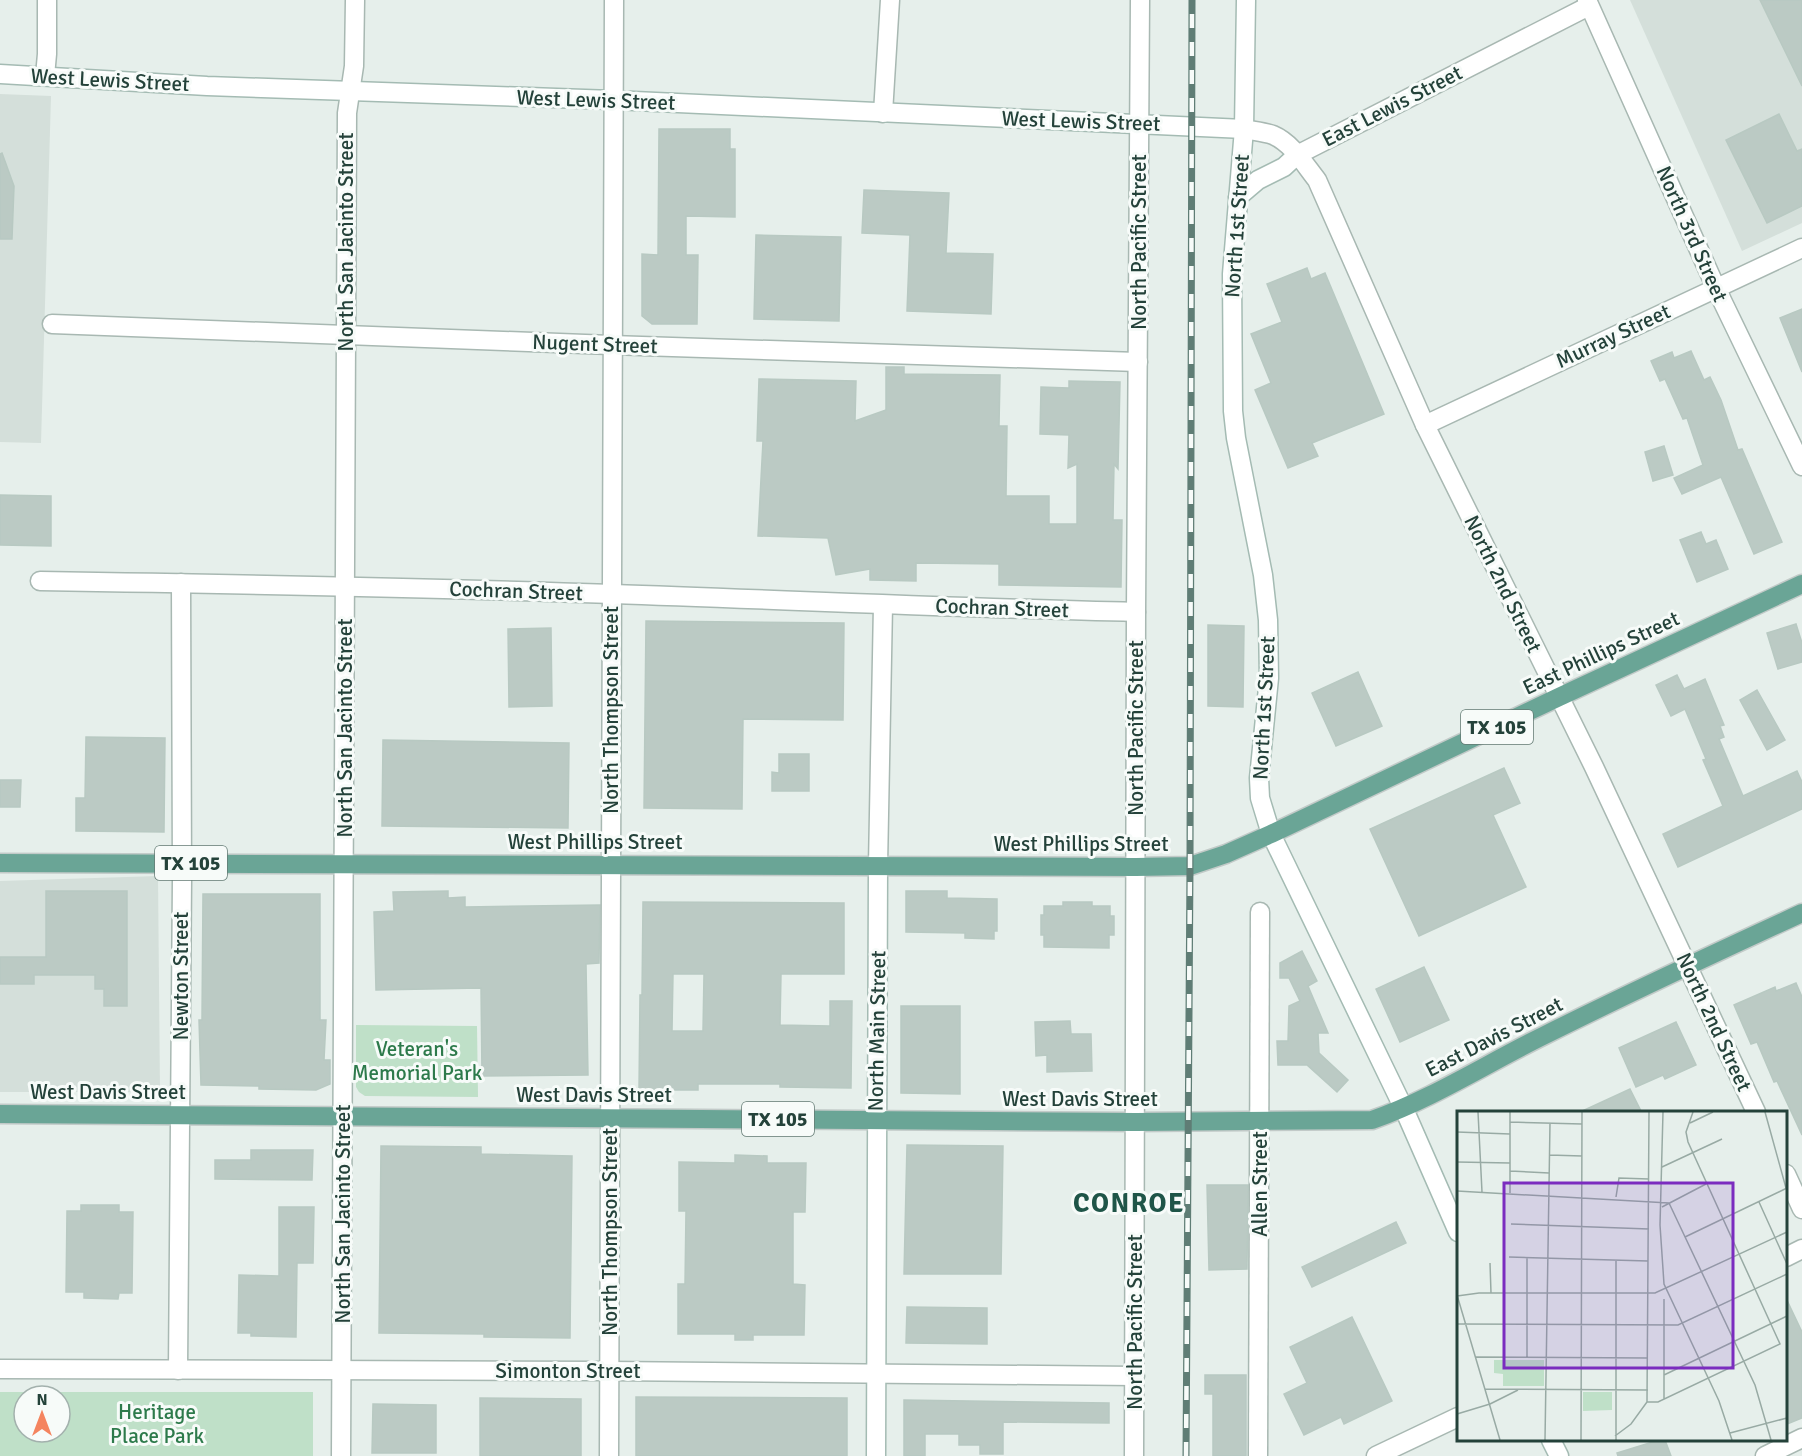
<svg xmlns="http://www.w3.org/2000/svg" width="1802" height="1456" viewBox="0 0 1802 1456" font-family="Signika,sans-serif">
	<style>
		.built { fill: #d4dfda }
		.green { fill: #bfe0c8; fill-rule: evenodd }
		.building { fill: #bbcac4; stroke: #b8c9c2; stroke-width: 1.5; fill-rule: evenodd }
		.lines { fill: none; stroke-linecap: round; stroke-linejoin: round }
		.street-casing { stroke: #a8b8b2; stroke-width: 21 }
		.secondary-casing { stroke: #a4bbb3; stroke-width: 21 }
		.primary-casing { stroke: #c2cac8; stroke-width: 21 }
		.street { stroke: #fff; stroke-width: 18 }
		.secondary { stroke: #fff; stroke-width: 18 }
		.primary { stroke: #6aa596; stroke-width: 18 }
		.rail-casing { stroke: #5f7d75; stroke-width: 7 }
		.rail { stroke: #f7fbf9; stroke-width: 4.5; stroke-dasharray: 14; stroke-linecap: butt }
		.labels { text-anchor: middle; dominant-baseline: central; stroke-width: 6; stroke-linejoin: round; paint-order: stroke }
		.shield { fill: #f7fbf9; stroke: #637a73; stroke-width: 1.5 }
		.shield-label { font-size: 20px; font-weight: bold; fill: #24423a }
		.street-label { font-size: 21px; fill: #24423a; stroke: #f7fbf9 }
		.park-label { font-size: 21px; fill: #2d7a4b; stroke: #f7fbf9 }
		.district-label { font-size: 27px; font-weight: bold; letter-spacing: 1.5px; fill: #1f5548; stroke: #f7fbf9 }
		.inset-road { fill: none; stroke: #98aaa4; stroke-width: 1.5 }
		.view { fill: #7b2cbf; fill-opacity: 0.15; stroke: #7b2cbf; stroke-width: 3 }
		.inset-edge { fill: none; stroke: #24423a; stroke-width: 3 }
	</style>
	<rect width="100%" height="100%" fill="#e6efeb"/>
	<g class="built">
		<path d="M 1630,0 L 1802,0 L 1802,223 L 1742,251 Z"/>
		<path d="M 0,94 L 51,96 L 41,443 L 0,442 Z"/>
		<path d="M 158,876 L 160,1092 L 0,1092 L 0,881 Z"/>
	</g>
	<g class="green">
		<path d="M 356,1025 L 477,1026 L 478,1097 L 365,1096 L 359,1092 L 356,1087 Z"/>
		<path d="M 0,1392 L 313,1392 L 313,1456 L 0,1456 ZM 24,1396 L 60,1396 L 60,1432 L 24,1432 Z"/>
	</g>
	<g class="building">
		<path d="M 1760,0 L 1802,0 L 1802,86 Z"/>
		<path d="M 1779,114 L 1797,151 L 1802,149 L 1802,206 L 1767,223 L 1726,140 Z"/>
		<path d="M 659,129 L 730,129 L 730,149 L 735,149 L 735,217 L 686,216 L 686,255 L 698,255 L 697,324 L 652,324 L 642,316 L 642,254 L 658,255 Z"/>
		<path d="M 2,153 L 14,186 L 12,239 L 0,239 L 0,154 Z"/>
		<path d="M 864,190 L 949,193 L 946,253 L 993,254 L 991,314 L 907,311 L 910,235 L 862,233 Z"/>
		<path d="M 756,235 L 841,237 L 839,321 L 754,319 Z"/>
		<path d="M 1307,268 L 1311,279 L 1325,273 L 1384,414 L 1312,443 L 1318,456 L 1288,468 L 1255,390 L 1271,383 L 1251,334 L 1282,322 L 1267,284 Z"/>
		<path d="M 1802,309 L 1802,372 L 1780,318 Z"/>
		<path d="M 1691,351 L 1704,380 L 1710,377 L 1721,400 L 1738,450 L 1742,449 L 1782,542 L 1754,554 L 1721,477 L 1682,494 L 1674,478 L 1703,465 L 1687,418 L 1683,419 L 1665,379 L 1660,381 L 1651,361 L 1672,352 L 1674,358 Z"/>
		<path d="M 886,367 L 904,367 L 904,374 L 1000,375 L 999,426 L 1007,426 L 1006,496 L 1049,496 L 1049,524 L 1077,524 L 1077,464 L 1068,468 L 1069,435 L 1040,434 L 1041,387 L 1069,388 L 1069,381 L 1120,382 L 1118,469 L 1114,464 L 1113,520 L 1122,520 L 1121,587 L 999,585 L 999,564 L 916,563 L 916,581 L 870,580 L 870,569 L 836,575 L 828,538 L 758,536 L 763,441 L 757,441 L 759,379 L 856,381 L 855,421 L 886,410 Z"/>
		<path d="M 1664,446 L 1673,475 L 1653,481 L 1645,452 Z"/>
		<path d="M 0,495 L 51,496 L 51,546 L 0,545 Z"/>
		<path d="M 1701,532 L 1706,544 L 1716,540 L 1728,569 L 1697,582 L 1680,540 Z"/>
		<path d="M 646,621 L 844,623 L 843,720 L 743,719 L 742,809 L 644,808 Z"/>
		<path d="M 1796,624 L 1802,643 L 1802,662 L 1778,669 L 1767,633 Z"/>
		<path d="M 1208,625 L 1244,626 L 1243,707 L 1208,706 Z"/>
		<path d="M 551,628 L 552,706 L 509,707 L 508,629 Z"/>
		<path d="M 1358,672 L 1382,726 L 1336,746 L 1312,693 Z"/>
		<path d="M 1677,675 L 1684,689 L 1705,679 L 1724,725 L 1720,726 L 1724,737 L 1719,739 L 1743,796 L 1797,771 L 1802,782 L 1802,809 L 1678,867 L 1663,834 L 1723,806 L 1703,760 L 1706,759 L 1685,709 L 1671,716 L 1656,685 Z"/>
		<path d="M 1757,690 L 1785,740 L 1767,750 L 1740,700 Z"/>
		<path d="M 86,737 L 165,738 L 164,832 L 76,831 L 76,798 L 85,798 Z"/>
		<path d="M 383,740 L 569,743 L 568,828 L 382,826 Z"/>
		<path d="M 779,754 L 809,754 L 809,791 L 772,791 L 772,772 L 779,773 Z"/>
		<path d="M 1504,768 L 1520,803 L 1493,815 L 1526,887 L 1419,936 L 1370,829 Z"/>
		<path d="M 0,780 L 21,780 L 20,807 L 0,807 Z"/>
		<path d="M 46,891 L 127,891 L 127,1006 L 104,1006 L 104,989 L 95,989 L 95,975 L 34,975 L 34,984 L 0,984 L 0,957 L 46,957 Z"/>
		<path d="M 448,891 L 448,898 L 465,897 L 465,907 L 600,905 L 599,963 L 586,964 L 588,1075 L 482,1076 L 481,988 L 376,990 L 374,912 L 394,911 L 393,892 Z"/>
		<path d="M 906,891 L 947,891 L 947,898 L 997,899 L 997,931 L 994,931 L 994,939 L 965,938 L 965,933 L 906,932 Z"/>
		<path d="M 203,894 L 320,894 L 320,1020 L 326,1020 L 324,1060 L 330,1060 L 330,1084 L 316,1090 L 259,1089 L 259,1086 L 201,1085 L 199,1020 L 202,1020 Z"/>
		<path d="M 643,902 L 844,903 L 844,974 L 781,974 L 780,1025 L 830,1026 L 830,1001 L 852,1001 L 851,1088 L 780,1087 L 780,1084 L 698,1084 L 698,1090 L 639,1090 L 640,995 L 642,995 ZM 673,974 L 704,974 L 703,1031 L 672,1031 Z"/>
		<path d="M 1063,902 L 1092,902 L 1092,906 L 1110,906 L 1110,916 L 1114,916 L 1114,935 L 1109,935 L 1109,948 L 1044,947 L 1044,935 L 1041,935 L 1041,915 L 1044,915 L 1044,906 L 1063,906 Z"/>
		<path d="M 1302,951 L 1317,981 L 1308,986 L 1328,1033 L 1318,1033 L 1319,1053 L 1348,1080 L 1337,1092 L 1307,1065 L 1278,1065 L 1277,1041 L 1288,1041 L 1289,1006 L 1300,1001 L 1289,978 L 1280,978 L 1280,963 Z"/>
		<path d="M 1424,967 L 1449,1020 L 1400,1042 L 1376,989 Z"/>
		<path d="M 1796,983 L 1802,997 L 1802,1135 L 1777,1081 L 1774,1082 L 1757,1042 L 1751,1044 L 1734,1005 L 1775,987 L 1776,991 Z"/>
		<path d="M 901,1006 L 960,1006 L 960,1094 L 901,1093 Z"/>
		<path d="M 1070,1021 L 1071,1034 L 1091,1034 L 1092,1071 L 1047,1072 L 1047,1055 L 1036,1056 L 1035,1022 Z"/>
		<path d="M 1676,1022 L 1696,1065 L 1665,1079 L 1663,1075 L 1636,1087 L 1619,1048 Z"/>
		<path d="M 1630,1089 L 1642,1113 L 1578,1113 Z"/>
		<path d="M 907,1145 L 1003,1146 L 1001,1274 L 904,1274 Z"/>
		<path d="M 381,1146 L 481,1147 L 481,1154 L 572,1156 L 570,1338 L 484,1337 L 484,1334 L 379,1333 Z"/>
		<path d="M 251,1150 L 313,1150 L 312,1180 L 215,1179 L 215,1160 L 251,1160 Z"/>
		<path d="M 735,1155 L 767,1156 L 767,1163 L 806,1163 L 805,1212 L 793,1212 L 793,1284 L 805,1285 L 804,1335 L 753,1335 L 753,1340 L 735,1340 L 735,1334 L 678,1334 L 678,1284 L 685,1284 L 686,1211 L 679,1211 L 679,1162 L 735,1163 Z"/>
		<path d="M 1207,1185 L 1248,1185 L 1247,1269 L 1209,1270 Z"/>
		<path d="M 81,1205 L 119,1205 L 119,1212 L 133,1212 L 132,1293 L 119,1293 L 118,1299 L 84,1298 L 84,1292 L 66,1292 L 67,1211 L 81,1211 Z"/>
		<path d="M 279,1207 L 314,1207 L 313,1263 L 297,1263 L 296,1337 L 251,1336 L 251,1333 L 238,1333 L 239,1275 L 279,1276 Z"/>
		<path d="M 1396,1222 L 1406,1243 L 1312,1287 L 1302,1267 Z"/>
		<path d="M 1785,1296 L 1802,1332 L 1802,1418 L 1785,1425 Z"/>
		<path d="M 907,1307 L 987,1308 L 987,1344 L 906,1343 Z"/>
		<path d="M 1352,1317 L 1392,1401 L 1344,1424 L 1341,1417 L 1304,1435 L 1284,1394 L 1307,1383 L 1290,1347 Z"/>
		<path d="M 1205,1375 L 1246,1375 L 1246,1456 L 1213,1456 L 1213,1394 L 1205,1394 Z"/>
		<path d="M 636,1397 L 847,1398 L 847,1456 L 636,1456 Z"/>
		<path d="M 480,1398 L 581,1399 L 581,1456 L 480,1456 Z"/>
		<path d="M 904,1400 L 1109,1403 L 1109,1423 L 1003,1422 L 1003,1454 L 980,1454 L 980,1445 L 959,1445 L 959,1434 L 925,1434 L 925,1456 L 904,1456 Z"/>
		<path d="M 373,1404 L 436,1405 L 436,1453 L 372,1453 Z"/>
		<path d="M 1659,1440 L 1665,1440 L 1671,1456 L 1618,1456 L 1617,1453 Z"/>
	</g>
	<g class="lines">
		<defs>
			<g id="street">
				<path d="M 1587,0 L 1716,288 L 1802,466"/>
				<path d="M 45,76 L 47,54 L 47,0"/>
				<path d="M 883,113 L 890,0"/>
				<path d="M 1244,129 C 1253,131 1264,132 1273,135 C 1292,143 1305,165 1317,180 L 1425,425 L 1594,767 L 1756,1112"/>
				<path d="M 1297,155 L 1589,6"/>
				<path d="M 52,324 L 611,345 L 1138,362"/>
				<path d="M 1425,425 L 1802,248"/>
				<path d="M 40,581 C 231,584 422,587 613,594 C 787,600 961,608 1136,612"/>
				<path d="M 878,866 L 883,605"/>
				<path d="M 1786,1174 L 1802,1209"/>
				<path d="M 1786,1257 L 1802,1249"/>
				<path d="M 0,1369 L 609,1371 L 1135,1376"/>
				<path d="M 178,1370 L 182,879 L 181,583"/>
				<path d="M 341,1456 L 347,113 L 354,66 L 355,0"/>
				<path d="M 609,1456 L 614,0"/>
				<path d="M 1134,1456 L 1136,612 L 1140,0"/>
				<path d="M 1258,1456 L 1260,912"/>
				<path d="M 1376,1456 L 1458,1417"/>
				<path d="M 1765,1456 L 1802,1438"/>
			</g>
			<g id="secondary">
				<path d="M 1246,0 L 1244,129 L 1232,274 L 1233,411 L 1236,438 L 1263,575 L 1268,620 L 1269,678 L 1259,778 L 1260,798 L 1271,834 L 1404,1109 L 1458,1232"/>
				<path d="M 0,74 L 207,86 L 613,100 L 1244,129"/>
				<path d="M 1238,197 L 1258,180 L 1284,167 L 1297,155"/>
				<path d="M 1551,1440 L 1559,1456"/>
				<path d="M 876,1456 L 878,866"/>
			</g>
			<g id="primary">
				<path d="M 0,863 L 1136,867 L 1190,866 L 1226,854 L 1271,834 L 1559,697 L 1802,584"/>
				<path d="M 0,1114 L 1136,1122 L 1372,1120 C 1432,1099 1486,1064 1543,1036 C 1629,993 1715,953 1802,913"/>
			</g>
		</defs>
		<use href="#street" class="street-casing"/>
		<use href="#secondary" class="secondary-casing"/>
		<use href="#primary" class="primary-casing"/>
		<use href="#street" class="street"/>
		<use href="#secondary" class="secondary"/>
		<use href="#primary" class="primary"/>
		<defs>
			<path id="rail" d="M 1186,1456 L 1190,866 L 1192,0"/>
		</defs>
		<use href="#rail" class="rail-casing"/>
		<use href="#rail" class="rail"/>
	</g>
	<g class="labels">
		<g class="shield">
			<rect x="1461" y="710" width="72" height="34" rx="4.5"/>
			<rect x="155" y="846" width="72" height="34" rx="4.5"/>
			<rect x="742" y="1102" width="72" height="34" rx="4.5"/>
		</g>
		<g class="shield-label">
			<text x="1497" y="727">TX 105</text>
			<text x="191" y="863">TX 105</text>
			<text x="778" y="1119">TX 105</text>
		</g>
		<g class="street-label">
			<text transform="translate(110 80) rotate(3)">West Lewis Street</text>
			<text transform="translate(596 100) rotate(2)">West Lewis Street</text>
			<text transform="translate(1392 106) rotate(-27)">East Lewis Street</text>
			<text transform="translate(1081 121) rotate(2)">West Lewis Street</text>
			<text transform="translate(1237 226) rotate(-86)">North 1st Street</text>
			<text transform="translate(1692 234) rotate(66)">North 3rd Street</text>
			<text transform="translate(346 242) rotate(-90)">North San Jacinto Street</text>
			<text transform="translate(1139 242) rotate(-90)">North Pacific Street</text>
			<text transform="translate(1613 336) rotate(-25)">Murray Street</text>
			<text transform="translate(595 344) rotate(2)">Nugent Street</text>
			<text transform="translate(1503 584) rotate(64)">North 2nd Street</text>
			<text transform="translate(516 591) rotate(2)">Cochran Street</text>
			<text transform="translate(1002 608) rotate(2)">Cochran Street</text>
			<text transform="translate(1601 653) rotate(-25)">East Phillips Street</text>
			<text transform="translate(1264 708) rotate(-87)">North 1st Street</text>
			<text transform="translate(611 710) rotate(-90)">North Thompson Street</text>
			<text transform="translate(345 728) rotate(-90)">North San Jacinto Street</text>
			<text transform="translate(1136 728) rotate(-90)">North Pacific Street</text>
			<text x="595" y="842">West Phillips Street</text>
			<text x="1081" y="844">West Phillips Street</text>
			<text transform="translate(181 976) rotate(-90)">Newton Street</text>
			<text transform="translate(1714 1022) rotate(65)">North 2nd Street</text>
			<text transform="translate(877 1031) rotate(-89)">North Main Street</text>
			<text transform="translate(1494 1037) rotate(-27)">East Davis Street</text>
			<text x="108" y="1092">West Davis Street</text>
			<text x="594" y="1095">West Davis Street</text>
			<text x="1080" y="1099">West Davis Street</text>
			<text transform="translate(1260 1184) rotate(-90)">Allen Street</text>
			<text transform="translate(343 1214) rotate(-90)">North San Jacinto Street</text>
			<text transform="translate(610 1232) rotate(-90)">North Thompson Street</text>
			<text transform="translate(1135 1322) rotate(-90)">North Pacific Street</text>
			<text x="568" y="1371">Simonton Street</text>
		</g>
		<g class="park-label">
			<text x="417" y="1049">Veteran's<tspan x="417" dy="24">Memorial Park</tspan></text>
			<text x="157" y="1412">Heritage<tspan x="157" dy="24">Place Park</tspan></text>
		</g>
		<g class="district-label">
			<text x="1129" y="1203">CONROE</text>
		</g>
	</g>
	<g transform="translate(1457 1111)">
		<rect width="330" height="330" fill="#e6efeb"/>
		<path d="M 37,249 L 87,249 L 87,275 L 46,275 L 46,263 L 37,262 ZM 126,281 L 155,281 L 155,299 L 126,300 Z" fill="#bfe0c8"/>
		<path class="inset-road" d="M 21,1 L 25,81M 206,1 L 203,114 L 207,173 L 262,290 L 275,329M 308,1 L 329,77M 53,11 L 125,13M 233,12 L 256,1M 0,21 L 53,23M 92,44 L 125,45M 0,51 L 53,52M 205,56 L 265,28M 53,60 L 92,62M 0,80 L 212,92M 53,82 L 53,1M 159,86 L 162,67 L 192,68M 302,91 L 330,153M 212,92 L 298,274 L 314,329M 205,96 L 249,73M 54,113 L 192,118M 228,126 L 330,77M 52,146 L 191,150M 33,152 L 34,182M 0,184 L 43,329M 0,185 L 22,182 L 198,182 L 330,121M 0,213 L 221,214 L 330,163M 19,246 L 191,247M 70,246 L 70,146M 207,264 L 330,205M 28,278 L 191,279M 207,288 L 207,188M 190,291 L 201,291 L 323,233 L 231,31 L 229,21 L 236,1M 33,293 L 61,279M 0,303 L 33,293M 273,322 L 330,307M 158,325 L 174,313 L 190,291 L 192,1M 88,329 L 93,12M 124,329 L 125,1M 159,329 L 159,149"/>
		<path class="view" d="M 47,72 L 276,72 L 276,257 L 47,257 Z"/>
		<rect width="330" height="330" class="inset-edge"/>
	</g>
	<g transform="translate(42 1414)"><circle r="28" fill="#f7fbf9" stroke="#a3b1ad" stroke-width="1.5"/>
	<path d="M0-4.5L10 22L0 15L-10 22Z" fill="#f4845f"/>
	<text y="-9" font-size="16" font-weight="bold" text-anchor="middle" fill="#24423a">N</text>
	</g>
</svg>
